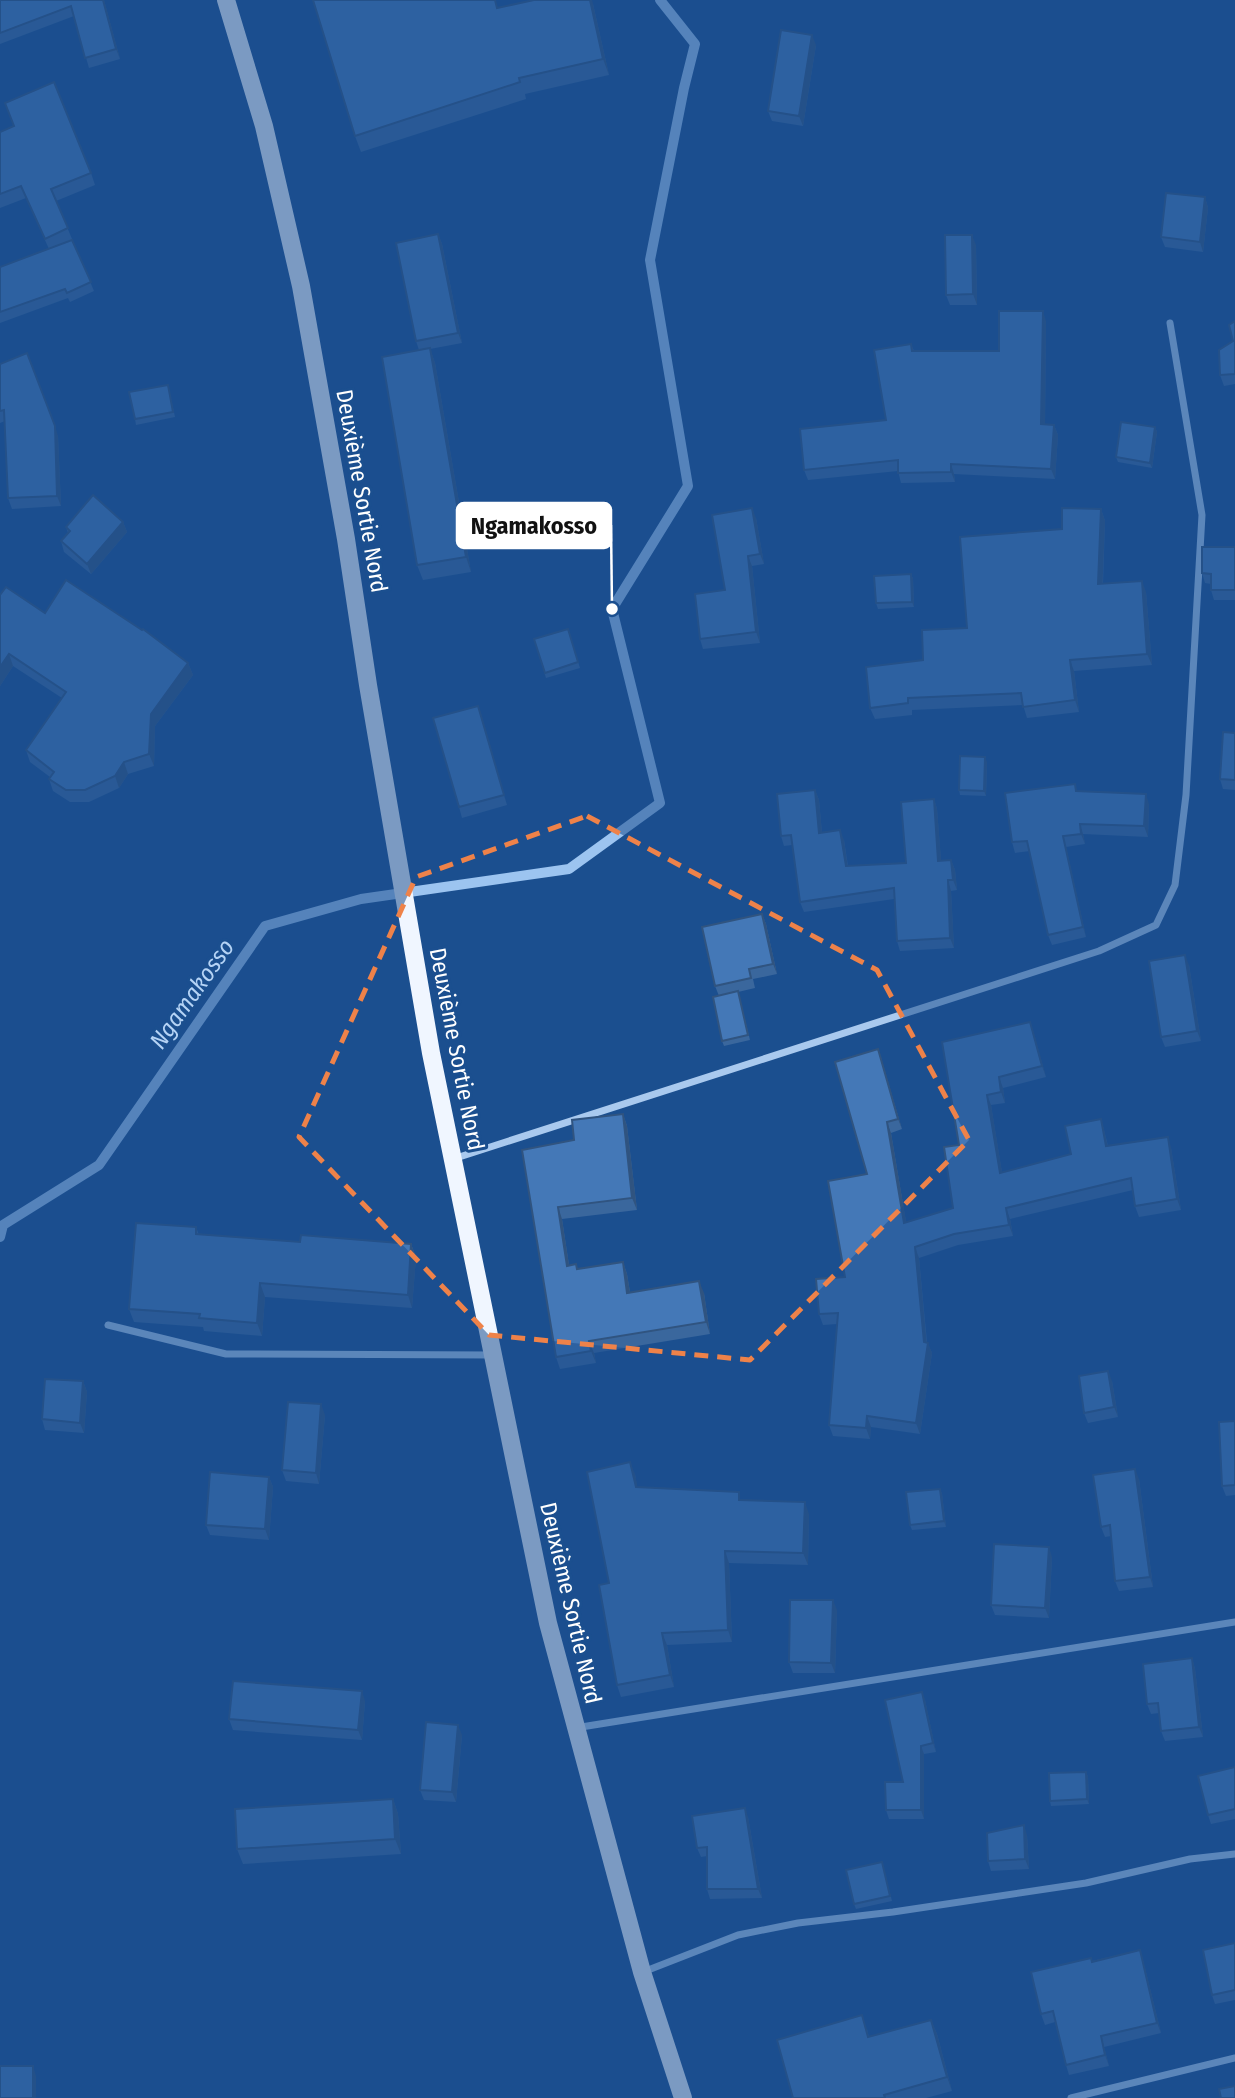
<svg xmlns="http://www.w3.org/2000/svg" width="1235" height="2098" viewBox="0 0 1235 2098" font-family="'Fira Sans Condensed',sans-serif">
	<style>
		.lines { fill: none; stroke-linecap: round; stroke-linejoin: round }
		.stream { stroke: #9cc4f0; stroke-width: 10 }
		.minor { stroke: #a9c9ee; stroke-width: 7 }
		.primary { stroke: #f0f6ff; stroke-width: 18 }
		.wall { fill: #3a679d }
		.shaded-wall { fill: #305480 }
		.building { fill: #4478b7; stroke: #305480; stroke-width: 2 }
		.marked { fill: none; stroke: #ee8249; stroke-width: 5; stroke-dasharray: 14 9; stroke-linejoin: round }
		.labels { text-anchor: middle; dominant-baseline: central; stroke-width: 6; stroke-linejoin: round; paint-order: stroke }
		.street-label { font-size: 23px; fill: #fff; stroke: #1b4f8f }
		.water-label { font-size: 24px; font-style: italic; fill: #b5d3f5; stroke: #1b4f8f }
		.leader { fill: none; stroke: #fff; stroke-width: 2.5 }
		.callout-dot { fill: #fff; stroke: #1b4f8f; stroke-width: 2.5 }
		.callout { fill: #fff; stroke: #fff; stroke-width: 2.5 }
		.callout-label { font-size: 24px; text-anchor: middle; font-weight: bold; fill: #111 }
	</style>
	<rect width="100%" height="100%" fill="#1b4f8f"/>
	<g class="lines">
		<path class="stream" d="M 0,1237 L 3,1225 L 99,1165 L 265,926 L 361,899 L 569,869 L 660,803 L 612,609 L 688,486 L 650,260 L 684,88 L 695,44 L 660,0"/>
		<g class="minor">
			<path d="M 453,1159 L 1099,951 L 1156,925 L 1175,885 L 1186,795 L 1202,515 L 1170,323"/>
			<path d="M 108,1325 L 226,1354 L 493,1355"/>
			<path d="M 575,1728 L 1235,1622"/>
			<path d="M 643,1972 L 738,1935 L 798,1923 L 893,1912 L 1086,1883 L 1190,1859 L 1235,1854"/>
			<path d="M 1071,2098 L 1235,2058"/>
		</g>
		<path class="primary" d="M 226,0 L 264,126 L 301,286 L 346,539 L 368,685 L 431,1053 L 548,1623 L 642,1972 L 683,2098"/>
	</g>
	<g class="wall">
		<path d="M 0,0 L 104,0 L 120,59 L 89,68 L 74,16 L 0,44 Z"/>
		<path d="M 593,4 L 609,75 L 525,94 L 526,99 L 361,152 L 355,136 L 498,8 Z"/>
		<path d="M 816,45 L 803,126 L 772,121 L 768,111 Z"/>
		<path d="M 0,132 L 91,173 L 95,185 L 56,201 L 94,291 L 70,302 L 68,298 L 0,323 L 0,267 L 49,249 L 26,198 L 0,208 Z"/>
		<path d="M 1205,197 L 1208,208 L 1203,252 L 1165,247 L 1161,237 Z"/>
		<path d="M 438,234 L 442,244 L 462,343 L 430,349 L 435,363 L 471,572 L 423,580 L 417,565 L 419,350 L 416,341 Z"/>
		<path d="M 976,245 L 977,305 L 950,305 L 946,295 Z"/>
		<path d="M 1046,321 L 1045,424 L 1054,425 L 1058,435 L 1055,479 L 954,474 L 955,482 L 901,483 L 898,471 L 808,480 L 804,470 L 886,420 L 911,344 L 914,351 L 999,351 Z"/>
		<path d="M 1235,321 L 1235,384 L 1224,386 L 1220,375 L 1233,341 Z"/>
		<path d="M 0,364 L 58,436 L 61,506 L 12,509 L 8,498 L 5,421 L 0,423 Z"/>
		<path d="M 168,385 L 175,417 L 136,425 L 135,419 Z"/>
		<path d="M 1155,427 L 1157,432 L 1152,468 L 1118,462 L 1116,457 Z"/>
		<path d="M 1101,509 L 1105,521 L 1103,584 L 1146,592 L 1152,665 L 1074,671 L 1079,712 L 1027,718 L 1023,705 L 912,710 L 912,715 L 875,719 L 870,708 L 923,660 L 967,628 L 1062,529 Z"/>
		<path d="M 756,518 L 764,564 L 752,566 L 760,643 L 703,649 L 700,639 L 725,590 Z"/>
		<path d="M 123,522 L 127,532 L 91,574 L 64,552 L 61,541 L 68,533 L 66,527 Z"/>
		<path d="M 1235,547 L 1235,600 L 1214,600 L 1211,590 L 1211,584 L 1205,583 L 1202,573 Z"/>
		<path d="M 911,574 L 913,579 L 914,607 L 878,609 L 876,603 Z"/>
		<path d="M 0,595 L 45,613 L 188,663 L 193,675 L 155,726 L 154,766 L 128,774 L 119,788 L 89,802 L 70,802 L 53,791 L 49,779 L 50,777 L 30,762 L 26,750 L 62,698 L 13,666 L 0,686 Z"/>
		<path d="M 568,629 L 580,668 L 546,678 L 534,639 Z"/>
		<path d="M 478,706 L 507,805 L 462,818 L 459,807 Z"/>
		<path d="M 1235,733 L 1235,790 L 1223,789 L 1220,779 Z"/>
		<path d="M 987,762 L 986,796 L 960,795 L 959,790 Z"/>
		<path d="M 815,790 L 819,800 L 822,833 L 844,840 L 848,866 L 906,863 L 934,799 L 937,809 L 941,861 L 951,860 L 955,870 L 957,890 L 951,891 L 954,948 L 900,951 L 897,941 L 894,899 L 804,912 L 800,902 L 792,845 L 784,846 L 781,836 Z"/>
		<path d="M 1077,791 L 1149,804 L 1148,837 L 1083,834 L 1085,844 L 1066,847 L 1086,937 L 1052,945 L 1048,935 L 1030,851 L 1015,853 L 1012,842 Z"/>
		<path d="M 762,914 L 766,924 L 777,974 L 753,979 L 755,988 L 738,992 L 750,1040 L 724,1046 L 722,1041 L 719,996 L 715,986 Z"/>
		<path d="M 1189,965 L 1201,1041 L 1165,1047 L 1161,1037 Z"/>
		<path d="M 1030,1022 L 1046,1077 L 1003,1088 L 1005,1103 L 991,1105 L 1002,1173 L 1071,1154 L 1101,1119 L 1104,1130 L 1108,1146 L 1171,1148 L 1181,1210 L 1139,1217 L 1135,1206 L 1133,1190 L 1010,1219 L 1013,1236 L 958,1245 L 919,1258 L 927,1342 L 932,1353 L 920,1434 L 871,1427 L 870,1439 L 833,1436 L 829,1425 L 837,1324 L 823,1325 L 819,1314 L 845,1277 L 867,1174 L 878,1049 L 902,1129 L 891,1133 L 906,1222 L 953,1208 L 959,1145 L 942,1042 Z"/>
		<path d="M 623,1114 L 627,1126 L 637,1210 L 562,1219 L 569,1265 L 578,1269 L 623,1262 L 627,1274 L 630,1292 L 704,1293 L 710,1334 L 594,1353 L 596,1363 L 560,1369 L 556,1357 L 522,1150 L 574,1140 Z"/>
		<path d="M 196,1227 L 199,1235 L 300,1242 L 411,1244 L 416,1257 L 412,1308 L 265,1297 L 262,1336 L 204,1331 L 203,1327 L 134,1322 L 129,1309 Z"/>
		<path d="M 83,1381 L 87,1392 L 84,1433 L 45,1430 L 42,1419 Z"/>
		<path d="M 1112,1381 L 1118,1417 L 1088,1423 L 1084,1413 Z"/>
		<path d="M 325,1415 L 319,1484 L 286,1481 L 282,1470 Z"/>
		<path d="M 1235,1421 L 1235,1495 L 1226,1496 L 1222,1486 Z"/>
		<path d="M 635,1474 L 637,1487 L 742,1500 L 809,1514 L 808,1565 L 729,1563 L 732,1642 L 667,1645 L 674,1687 L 621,1697 L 617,1685 L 609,1583 Z"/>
		<path d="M 269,1477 L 273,1487 L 269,1540 L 210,1535 L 206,1525 Z"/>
		<path d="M 1139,1479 L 1153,1587 L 1119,1591 L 1115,1581 L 1111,1536 L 1105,1537 L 1101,1527 Z"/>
		<path d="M 940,1489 L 942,1494 L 946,1527 L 912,1530 L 910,1525 Z"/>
		<path d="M 1052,1557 L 1049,1618 L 995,1615 L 991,1605 Z"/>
		<path d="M 837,1610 L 835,1673 L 793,1673 L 789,1662 Z"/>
		<path d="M 1192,1658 L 1195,1669 L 1203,1737 L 1165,1741 L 1161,1731 L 1159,1713 L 1151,1714 L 1147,1704 Z"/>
		<path d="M 925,1700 L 936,1752 L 924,1754 L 924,1819 L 889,1819 L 886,1810 L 903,1782 Z"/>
		<path d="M 365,1701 L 362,1740 L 233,1730 L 229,1719 Z"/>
		<path d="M 462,1735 L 456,1802 L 424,1800 L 420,1790 Z"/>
		<path d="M 1235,1767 L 1235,1819 L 1211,1824 L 1208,1815 Z"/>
		<path d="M 1086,1772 L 1088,1777 L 1089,1804 L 1051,1806 L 1050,1801 Z"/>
		<path d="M 393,1799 L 398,1814 L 401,1854 L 243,1864 L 237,1849 Z"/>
		<path d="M 748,1817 L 762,1898 L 710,1899 L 707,1889 L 707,1856 L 701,1857 L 697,1848 Z"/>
		<path d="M 1027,1835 L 1029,1869 L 991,1871 L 988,1861 Z"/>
		<path d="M 882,1862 L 892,1901 L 856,1909 L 854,1904 Z"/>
		<path d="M 1235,1943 L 1235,2000 L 1215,2004 L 1212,1995 Z"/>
		<path d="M 1140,1950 L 1143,1960 L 1161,2033 L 1104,2047 L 1109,2066 L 1069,2075 L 1066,2065 L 1055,2022 L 1045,2025 L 1041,2014 L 1092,1961 Z"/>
		<path d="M 931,2020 L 937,2034 L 952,2091 L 926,2098 L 793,2098 L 867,2029 L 869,2037 Z"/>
	</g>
	<g class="shaded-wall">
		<path d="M 103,0 L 104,0 L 120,59 L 116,49 Z"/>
		<path d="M 590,0 L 592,0 L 593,4 L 609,75 L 603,59 Z"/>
		<path d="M 812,35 L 816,45 L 803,126 L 799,116 Z"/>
		<path d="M 1205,197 L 1208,208 L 1203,252 L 1200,242 Z"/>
		<path d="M 438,234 L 442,244 L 462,343 L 458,333 Z"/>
		<path d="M 972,235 L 976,245 L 977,305 L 973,294 Z"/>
		<path d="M 1043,311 L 1046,321 L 1045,434 L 1041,424 Z"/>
		<path d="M 430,348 L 435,363 L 471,572 L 466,557 Z"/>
		<path d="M 1054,425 L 1058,435 L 1055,479 L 1051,469 Z"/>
		<path d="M 55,426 L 58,436 L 61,506 L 57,496 Z"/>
		<path d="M 1155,427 L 1157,432 L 1152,468 L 1150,463 Z"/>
		<path d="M 951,464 L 954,474 L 955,482 L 951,472 Z"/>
		<path d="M 752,508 L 756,518 L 764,564 L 760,554 Z"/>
		<path d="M 1101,509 L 1105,521 L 1102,596 L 1098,584 Z"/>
		<path d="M 123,522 L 127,532 L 91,574 L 87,564 Z"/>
		<path d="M 748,556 L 752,566 L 760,643 L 756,632 Z"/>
		<path d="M 911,574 L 913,579 L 914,607 L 912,602 Z"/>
		<path d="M 1142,581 L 1146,592 L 1152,665 L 1147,654 Z"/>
		<path d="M 9,654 L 13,666 L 0,686 L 0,667 Z"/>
		<path d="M 1070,660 L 1074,671 L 1079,712 L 1075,700 Z"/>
		<path d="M 188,663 L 193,675 L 155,726 L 154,766 L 149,754 L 151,714 Z"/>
		<path d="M 478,706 L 482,716 L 507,805 L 504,795 Z"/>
		<path d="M 985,757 L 987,762 L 986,796 L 984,791 Z"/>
		<path d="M 124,762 L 128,774 L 119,788 L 115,776 Z"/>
		<path d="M 815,790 L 819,800 L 823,844 L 819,833 Z"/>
		<path d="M 1146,794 L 1149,804 L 1148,837 L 1144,826 Z"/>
		<path d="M 934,799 L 937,809 L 942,871 L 938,861 Z"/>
		<path d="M 1080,824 L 1083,834 L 1085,844 L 1081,834 Z"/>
		<path d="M 840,830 L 844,840 L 849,876 L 846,866 Z"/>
		<path d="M 1063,836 L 1066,847 L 1086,937 L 1083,927 Z"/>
		<path d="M 951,860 L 955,870 L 957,890 L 953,880 Z"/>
		<path d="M 948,880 L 951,891 L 954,948 L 950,938 Z"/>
		<path d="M 762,914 L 766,924 L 777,974 L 773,964 Z"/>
		<path d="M 1185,955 L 1189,965 L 1201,1041 L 1197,1031 Z"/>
		<path d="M 1030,1022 L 1034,1033 L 1046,1077 L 1042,1066 Z"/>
		<path d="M 878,1049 L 882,1060 L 902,1129 L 898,1119 Z"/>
		<path d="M 999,1077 L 1003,1088 L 1005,1103 L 1001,1092 Z"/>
		<path d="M 987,1095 L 991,1105 L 1004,1184 L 1000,1173 Z"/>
		<path d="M 623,1114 L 627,1126 L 637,1210 L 632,1198 Z"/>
		<path d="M 1101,1119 L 1104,1130 L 1110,1157 L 1106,1146 Z"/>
		<path d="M 887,1122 L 891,1133 L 908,1233 L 904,1223 Z"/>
		<path d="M 1168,1137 L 1171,1148 L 1181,1210 L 1177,1199 Z"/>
		<path d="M 558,1207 L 562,1219 L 571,1278 L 567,1266 Z"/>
		<path d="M 1006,1208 L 1010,1219 L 1013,1236 L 1009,1225 Z"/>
		<path d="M 411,1244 L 416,1257 L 412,1308 L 408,1295 Z"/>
		<path d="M 915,1247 L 919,1258 L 927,1347 L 928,1343 L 932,1353 L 920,1434 L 916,1423 L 924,1342 Z"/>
		<path d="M 623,1262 L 627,1274 L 632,1305 L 627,1293 Z"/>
		<path d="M 699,1281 L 704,1293 L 710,1334 L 706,1322 Z"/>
		<path d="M 260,1283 L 265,1297 L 262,1336 L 257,1323 Z"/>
		<path d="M 589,1341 L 594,1353 L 596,1363 L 591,1351 Z"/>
		<path d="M 1108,1371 L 1112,1381 L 1118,1417 L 1114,1407 Z"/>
		<path d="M 83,1381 L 87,1392 L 84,1433 L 80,1423 Z"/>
		<path d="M 321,1404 L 325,1415 L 319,1484 L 316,1473 Z"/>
		<path d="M 867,1416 L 871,1427 L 870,1439 L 866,1428 Z"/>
		<path d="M 630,1462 L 635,1474 L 640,1499 L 636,1487 Z"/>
		<path d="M 1135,1469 L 1139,1479 L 1153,1587 L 1150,1577 Z"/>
		<path d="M 269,1477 L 273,1487 L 269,1540 L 265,1529 Z"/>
		<path d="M 940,1489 L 942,1494 L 946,1527 L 944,1521 Z"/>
		<path d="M 805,1502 L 809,1514 L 808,1565 L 803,1553 Z"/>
		<path d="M 1049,1547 L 1052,1557 L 1049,1618 L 1045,1608 Z"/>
		<path d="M 725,1551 L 729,1563 L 732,1642 L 728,1630 Z"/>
		<path d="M 833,1600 L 837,1610 L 835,1673 L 831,1663 Z"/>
		<path d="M 662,1633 L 667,1645 L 674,1687 L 670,1675 Z"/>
		<path d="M 1192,1658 L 1195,1669 L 1203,1737 L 1199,1727 Z"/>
		<path d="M 362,1691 L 365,1701 L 362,1740 L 358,1730 Z"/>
		<path d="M 922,1692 L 925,1700 L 936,1752 L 933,1743 Z"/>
		<path d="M 458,1725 L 462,1735 L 456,1802 L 452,1792 Z"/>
		<path d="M 921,1746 L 924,1754 L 924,1819 L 921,1810 Z"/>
		<path d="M 1086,1772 L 1088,1777 L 1089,1804 L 1087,1799 Z"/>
		<path d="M 393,1799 L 398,1814 L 401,1854 L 395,1839 Z"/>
		<path d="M 745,1808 L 748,1817 L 762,1898 L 758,1889 Z"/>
		<path d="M 1024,1825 L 1027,1835 L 1029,1869 L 1025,1859 Z"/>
		<path d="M 1140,1950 L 1143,1960 L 1161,2033 L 1157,2023 Z"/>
		<path d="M 931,2020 L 937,2034 L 952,2091 L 947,2077 Z"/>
		<path d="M 1101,2036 L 1104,2047 L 1109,2066 L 1105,2055 Z"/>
		<path d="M 33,2066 L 36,2076 L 36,2098 L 33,2098 Z"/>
	</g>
	<g class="building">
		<path d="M 0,0 L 103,0 L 116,49 L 85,58 L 71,6 L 0,33 Z"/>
		<path d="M 313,0 L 495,0 L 497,8 L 534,0 L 590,0 L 603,59 L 519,78 L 520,82 L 355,136 Z"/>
		<path d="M 781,30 L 812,35 L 799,116 L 768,111 Z"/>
		<path d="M 54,82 L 91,173 L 51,189 L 68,228 L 45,239 L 21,186 L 0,194 L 0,132 L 14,126 L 5,103 Z"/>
		<path d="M 1166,193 L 1205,197 L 1200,242 L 1161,237 Z"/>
		<path d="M 438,234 L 458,333 L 416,341 L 396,243 Z"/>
		<path d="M 945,235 L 972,235 L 973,294 L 946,295 Z"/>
		<path d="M 72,240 L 91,282 L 67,293 L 65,289 L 0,312 L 0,267 Z"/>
		<path d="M 999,311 L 1043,311 L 1041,424 L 1054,425 L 1051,469 L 951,464 L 951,472 L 898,473 L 898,460 L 804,470 L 800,429 L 886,420 L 874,350 L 911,344 L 912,351 L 999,351 Z"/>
		<path d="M 1235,321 L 1235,374 L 1220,375 L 1219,350 L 1233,341 L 1229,325 Z"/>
		<path d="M 430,348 L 466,557 L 417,565 L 382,357 Z"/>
		<path d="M 27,353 L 55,426 L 57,496 L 8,498 L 4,410 L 0,411 L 0,364 Z"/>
		<path d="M 168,385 L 173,412 L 135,419 L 129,392 Z"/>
		<path d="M 1121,422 L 1155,427 L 1150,463 L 1116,457 Z"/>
		<path d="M 93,495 L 123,522 L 87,564 L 61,541 L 70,531 L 66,527 Z"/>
		<path d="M 752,508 L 760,554 L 748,556 L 756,632 L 700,639 L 695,594 L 725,590 L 712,515 Z"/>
		<path d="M 1062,508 L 1101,509 L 1098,584 L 1142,581 L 1147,654 L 1070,660 L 1075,700 L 1023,707 L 1021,693 L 908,698 L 908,703 L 870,708 L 866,667 L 923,660 L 922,630 L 967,628 L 960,537 L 1062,529 Z"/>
		<path d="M 1202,547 L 1235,547 L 1235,590 L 1211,590 L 1211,574 L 1202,573 Z"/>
		<path d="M 911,574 L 912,602 L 876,603 L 874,576 Z"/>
		<path d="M 66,580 L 142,630 L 143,629 L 188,663 L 151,714 L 149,754 L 124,762 L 115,776 L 85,790 L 66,790 L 49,779 L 54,772 L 26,750 L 66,692 L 9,654 L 0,667 L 0,595 L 6,587 L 45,613 Z"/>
		<path d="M 568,629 L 578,662 L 545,673 L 534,639 Z"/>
		<path d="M 478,706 L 504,795 L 459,807 L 433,718 Z"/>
		<path d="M 1223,732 L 1235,733 L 1235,780 L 1220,779 Z"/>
		<path d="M 960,756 L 985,757 L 984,791 L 959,790 Z"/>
		<path d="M 1075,784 L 1076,791 L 1146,794 L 1144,826 L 1080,824 L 1081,834 L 1063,836 L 1083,927 L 1048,935 L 1027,841 L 1012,842 L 1005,793 Z"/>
		<path d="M 815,790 L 819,833 L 840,830 L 846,866 L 906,863 L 901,802 L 934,799 L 938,861 L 951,860 L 953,880 L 948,880 L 950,938 L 897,941 L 894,888 L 800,902 L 791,835 L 781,836 L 777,794 Z"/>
		<path d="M 762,914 L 773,964 L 749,969 L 751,978 L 715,986 L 702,927 Z"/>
		<path d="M 1185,955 L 1197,1031 L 1161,1037 L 1149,961 Z"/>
		<path d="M 738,991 L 748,1035 L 722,1041 L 713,997 Z"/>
		<path d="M 1030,1022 L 1042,1066 L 999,1077 L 1001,1092 L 987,1095 L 1000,1173 L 1071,1154 L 1065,1126 L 1101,1119 L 1106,1146 L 1168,1137 L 1177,1199 L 1135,1206 L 1131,1178 L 1006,1208 L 1009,1225 L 954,1234 L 915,1247 L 924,1342 L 928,1343 L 916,1423 L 867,1416 L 866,1428 L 829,1425 L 838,1313 L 819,1314 L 816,1279 L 845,1277 L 828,1181 L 867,1174 L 835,1062 L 878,1049 L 898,1119 L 887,1122 L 904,1223 L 953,1208 L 944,1147 L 959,1145 L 942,1042 Z"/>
		<path d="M 623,1114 L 632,1198 L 558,1207 L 567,1266 L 576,1264 L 577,1269 L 623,1262 L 627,1293 L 699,1281 L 706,1322 L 589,1341 L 591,1351 L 556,1357 L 522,1150 L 574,1140 L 572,1120 Z"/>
		<path d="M 136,1223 L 196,1227 L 196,1234 L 300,1242 L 301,1235 L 411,1244 L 408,1295 L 260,1283 L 257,1323 L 199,1318 L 200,1314 L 129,1309 Z"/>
		<path d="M 1108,1371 L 1114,1407 L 1084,1413 L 1079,1376 Z"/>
		<path d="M 45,1379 L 83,1381 L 80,1423 L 42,1419 Z"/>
		<path d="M 288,1402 L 321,1404 L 316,1473 L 282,1470 Z"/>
		<path d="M 1235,1421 L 1235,1485 L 1222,1486 L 1219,1422 Z"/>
		<path d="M 630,1462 L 636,1487 L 739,1492 L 739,1500 L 805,1502 L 803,1553 L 725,1551 L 728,1630 L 662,1633 L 670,1675 L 617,1685 L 599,1585 L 609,1583 L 587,1472 Z"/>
		<path d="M 1135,1469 L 1150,1577 L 1115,1581 L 1110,1525 L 1101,1527 L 1093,1475 Z"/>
		<path d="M 210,1472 L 269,1477 L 265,1529 L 206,1525 Z"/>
		<path d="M 940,1489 L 944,1521 L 910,1525 L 906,1492 Z"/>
		<path d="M 994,1544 L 1049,1547 L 1045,1608 L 991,1605 Z"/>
		<path d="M 790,1600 L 833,1600 L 831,1663 L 789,1662 Z"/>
		<path d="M 1192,1658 L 1199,1727 L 1161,1731 L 1158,1703 L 1147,1704 L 1143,1664 Z"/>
		<path d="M 233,1681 L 362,1691 L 358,1730 L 229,1719 Z"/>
		<path d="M 922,1692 L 933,1743 L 921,1746 L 921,1810 L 886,1810 L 885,1782 L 903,1782 L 885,1700 Z"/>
		<path d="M 426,1722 L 458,1725 L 452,1792 L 420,1790 Z"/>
		<path d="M 1235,1767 L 1235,1809 L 1208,1815 L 1198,1776 Z"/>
		<path d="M 1086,1772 L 1087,1799 L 1050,1801 L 1049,1773 Z"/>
		<path d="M 393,1799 L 395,1839 L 237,1849 L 235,1809 Z"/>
		<path d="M 745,1808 L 758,1889 L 707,1889 L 707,1847 L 697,1848 L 692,1816 Z"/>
		<path d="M 1024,1825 L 1025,1859 L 988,1861 L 987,1833 Z"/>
		<path d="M 882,1862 L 890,1896 L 854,1904 L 846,1870 Z"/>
		<path d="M 1235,1943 L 1235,1990 L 1212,1995 L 1203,1950 Z"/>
		<path d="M 1140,1950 L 1157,2023 L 1101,2036 L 1105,2055 L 1066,2065 L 1053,2011 L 1041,2014 L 1031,1972 L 1091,1958 L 1092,1962 Z"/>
		<path d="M 862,2015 L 868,2037 L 931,2020 L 947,2077 L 884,2095 L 885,2098 L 793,2098 L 777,2040 Z"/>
		<rect x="0" y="2066" width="33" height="32"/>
		<path d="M 1235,2086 L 1235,2098 L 1221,2098 L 1219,2089 Z"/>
	</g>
	<path d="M0 0H1235V2098H0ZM 587,816 L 877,970 L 969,1140 L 750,1360 L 489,1335 L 299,1137 L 416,877 Z" fill="#1b4f8f" fill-opacity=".55" fill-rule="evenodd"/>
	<path class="marked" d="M 587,816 L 877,970 L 969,1140 L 750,1360 L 489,1335 L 299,1137 L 416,877 Z"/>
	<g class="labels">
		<g class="street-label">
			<text transform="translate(362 491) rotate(80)">Deuxième Sortie Nord</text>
			<text transform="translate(457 1049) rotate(79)">Deuxième Sortie Nord</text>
			<text transform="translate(571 1603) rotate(77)">Deuxième Sortie Nord</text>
		</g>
		<g class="water-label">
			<text transform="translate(192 994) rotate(-55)">Ngamakosso</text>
		</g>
	</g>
	<path class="leader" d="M612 609L611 525"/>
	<circle class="callout-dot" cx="612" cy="609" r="7"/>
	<rect class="callout" x="457" y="503" width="154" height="45" rx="7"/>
	<g class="callout-label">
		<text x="534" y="534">Ngamakosso</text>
	</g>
</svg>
